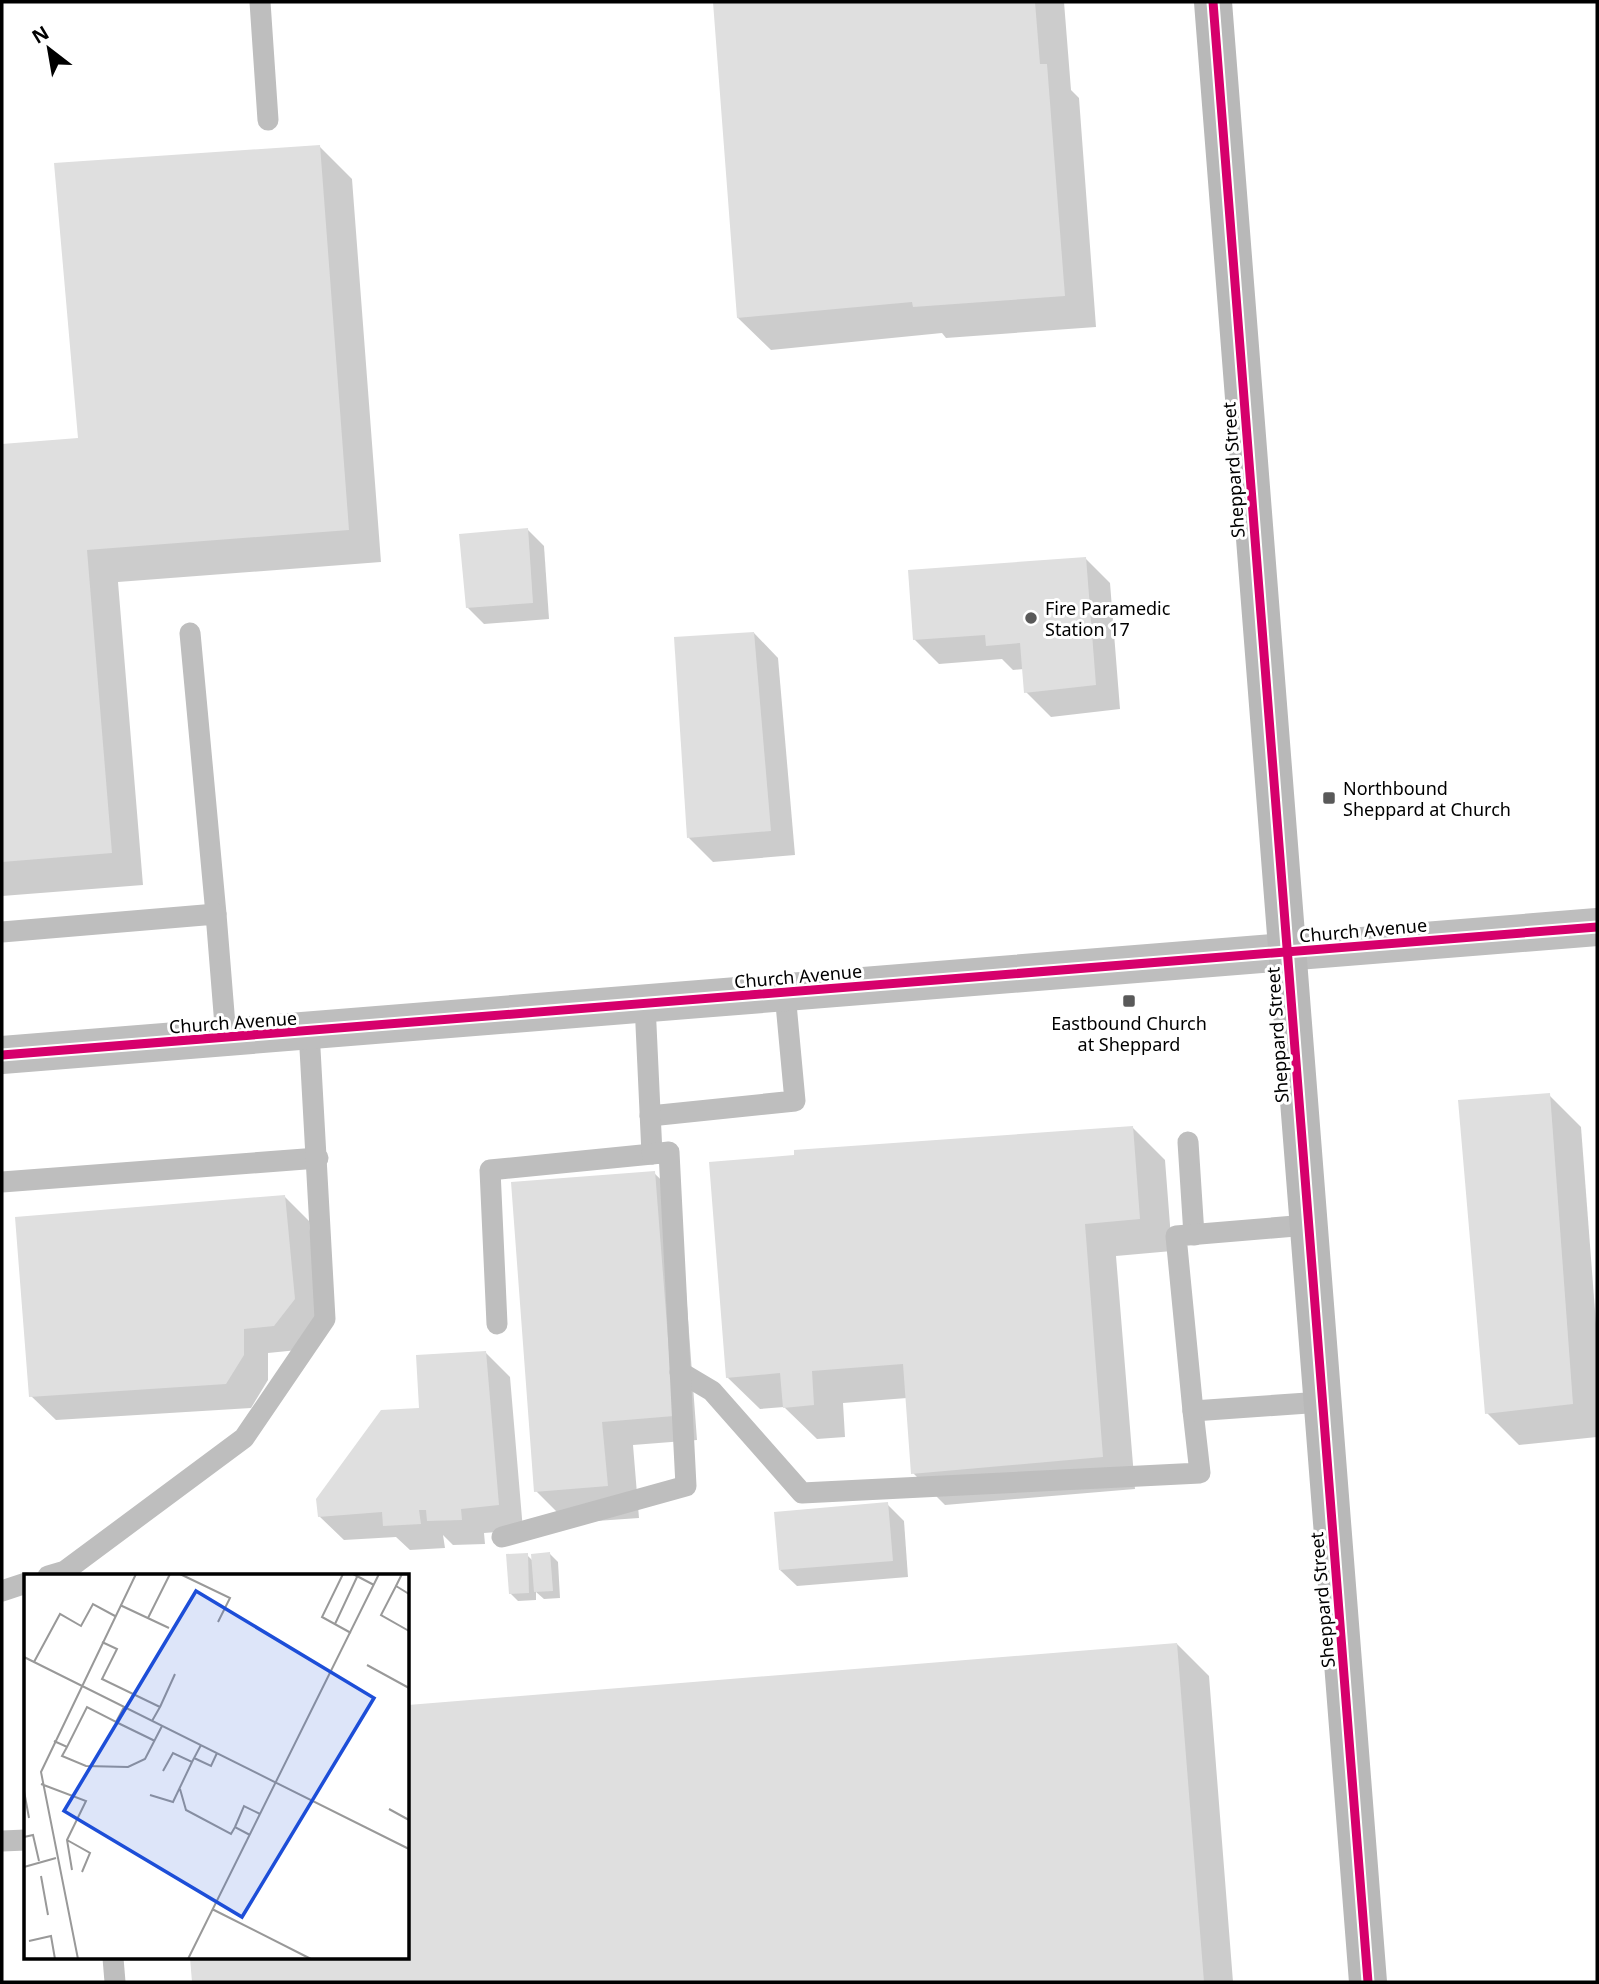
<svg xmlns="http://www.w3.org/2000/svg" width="1599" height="1984" viewBox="0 0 1599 1984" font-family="'Noto Sans',sans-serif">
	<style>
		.shadow { fill: #0003 }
		.building { fill: #dfdfdf }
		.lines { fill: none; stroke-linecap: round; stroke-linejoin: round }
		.lane { stroke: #bebebe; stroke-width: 21 }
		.street { stroke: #bebebe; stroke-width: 38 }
		.secondary { stroke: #b8b8b8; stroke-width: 38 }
		.cycleway-casing { stroke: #fff; stroke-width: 13 }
		.cycleway { stroke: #d6006c; stroke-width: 9 }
		.poi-dot { fill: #595959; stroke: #fff; stroke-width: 2.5 }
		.labels { text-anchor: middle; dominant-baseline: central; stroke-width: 6; stroke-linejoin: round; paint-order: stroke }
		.street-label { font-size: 18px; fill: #000; stroke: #fff }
		.poi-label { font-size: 18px; fill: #000; stroke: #fff; text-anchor: start }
		.inset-road { fill: none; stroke: #999; stroke-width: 2 }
		.view { fill: #1d4ed8; fill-opacity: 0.15; stroke: #1d4ed8; stroke-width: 3.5 }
		.inset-edge { fill: none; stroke: #000; stroke-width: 3.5 }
	</style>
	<rect width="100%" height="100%" fill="#fff"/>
	<g class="shadow">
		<path d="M 715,2 L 1064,2 L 1071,90 L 1079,98 L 1096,327 L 946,338 L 942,333 L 771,350 L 738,318 Z"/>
		<path d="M 320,147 L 352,179 L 381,562 L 118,582 L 143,885 L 2,896 L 2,446 L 80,440 Z"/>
		<path d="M 528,530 L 544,546 L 549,619 L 484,624 L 467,607 Z"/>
		<path d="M 1086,559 L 1110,583 L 1120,709 L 1051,717 L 1026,692 L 1024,669 L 1013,670 L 1002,659 L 939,664 L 914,639 Z"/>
		<path d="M 754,633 L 778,658 L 795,855 L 713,862 L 689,838 Z"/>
		<path d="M 1549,1095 L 1581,1127 L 1597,1337 L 1597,1437 L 1519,1445 L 1487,1413 Z"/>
		<path d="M 1132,1127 L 1165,1160 L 1172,1251 L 1116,1256 L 1135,1489 L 945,1505 L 913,1473 L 907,1398 L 843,1403 L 845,1437 L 817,1439 L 784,1407 L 760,1409 L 727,1377 Z"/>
		<path d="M 654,1173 L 679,1197 L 697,1440 L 633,1445 L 639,1518 L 568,1523 L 536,1491 Z"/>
		<path d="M 284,1196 L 309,1221 L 319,1325 L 298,1350 L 268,1353 L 268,1380 L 251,1408 L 56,1420 L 31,1396 Z"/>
		<path d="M 486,1353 L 510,1377 L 523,1530 L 484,1533 L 485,1544 L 453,1545 L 443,1535 L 445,1548 L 410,1550 L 396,1537 L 344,1540 L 319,1516 L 421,1409 Z"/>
		<path d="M 887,1504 L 904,1521 L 908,1577 L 797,1586 L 780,1570 Z"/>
		<path d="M 550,1554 L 558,1562 L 560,1598 L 544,1599 L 536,1592 L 536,1600 L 518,1601 L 510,1593 L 527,1555 L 534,1562 Z"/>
		<path d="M 1177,1644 L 1209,1676 L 1233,1982 L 194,1982 L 192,1958 L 408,1958 L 408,1706 Z"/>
	</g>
	<g class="building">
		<path d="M 713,2 L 1035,2 L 1040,64 L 1047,64 L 1065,296 L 913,307 L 912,302 L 737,318 Z"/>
		<path d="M 320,145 L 349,530 L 87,550 L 112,853 L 2,862 L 2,444 L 78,438 L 54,163 Z"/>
		<path d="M 528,528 L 533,603 L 466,608 L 459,534 Z"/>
		<path d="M 1086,557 L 1096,685 L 1024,693 L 1020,643 L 986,646 L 985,635 L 913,640 L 908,570 Z"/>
		<path d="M 754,632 L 771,831 L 687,838 L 674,637 Z"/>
		<path d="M 1550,1093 L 1573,1404 L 1485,1414 L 1458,1100 Z"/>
		<path d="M 1133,1126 L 1140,1219 L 1085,1224 L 1103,1457 L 911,1474 L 903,1364 L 812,1371 L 814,1405 L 783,1408 L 780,1373 L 726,1378 L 709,1162 L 794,1155 L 794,1150 Z"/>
		<path d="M 655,1171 L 674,1416 L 602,1422 L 608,1486 L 534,1492 L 511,1182 Z"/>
		<path d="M 285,1195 L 295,1299 L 274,1326 L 244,1329 L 244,1355 L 226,1384 L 29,1397 L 15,1217 Z"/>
		<path d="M 486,1351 L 499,1505 L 461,1509 L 462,1520 L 427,1521 L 426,1510 L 419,1510 L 421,1524 L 383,1526 L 382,1512 L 318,1517 L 316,1499 L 381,1410 L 419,1408 L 416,1355 Z"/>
		<path d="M 888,1502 L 893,1561 L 779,1570 L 774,1512 Z"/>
		<path d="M 550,1552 L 553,1591 L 534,1592 L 531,1554 Z"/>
		<path d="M 528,1553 L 529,1593 L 509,1594 L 506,1554 Z"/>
		<path d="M 1177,1643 L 1204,1982 L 192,1982 L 190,1958 L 408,1958 L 408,1705 Z"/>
	</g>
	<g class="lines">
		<g class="lane">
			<path d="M 260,2 L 268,120"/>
			<path d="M 190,633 L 216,914"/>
			<path d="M 2,932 L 216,914 L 226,1038"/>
			<path d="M 650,1116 L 795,1101 L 785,993"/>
			<path d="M 1188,1142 L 1194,1235"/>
			<path d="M 2,1182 L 318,1158"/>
			<path d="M 497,1324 L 490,1170 L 652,1154 L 645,1004"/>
			<path d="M 680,1372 L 712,1391 L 802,1493 L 1200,1473 L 1193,1411 L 1322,1402"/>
			<path d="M 1193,1411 L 1176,1236 L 1307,1225"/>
			<path d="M 502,1537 L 686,1486 L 669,1152 L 652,1154"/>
			<path d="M 48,1576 L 65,1571 L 244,1438 L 325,1319 L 309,1031"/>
			<path d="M 2,1591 L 26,1583"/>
			<path d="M 2,1841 L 26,1840"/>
			<path d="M 113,1958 L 115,1982"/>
		</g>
		<path class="street" d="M 2,1055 L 1597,927"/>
		<path class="secondary" d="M 1213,2 L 1368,1982"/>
		<defs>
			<g id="cycleway">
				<path d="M 1213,2 L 1368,1982"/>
				<path d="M 2,1055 L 1597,927"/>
			</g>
		</defs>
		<use href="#cycleway" class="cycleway-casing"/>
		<use href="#cycleway" class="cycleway"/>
	</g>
	<g class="poi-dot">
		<circle cx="1031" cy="618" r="7"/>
		<rect x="1322" y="791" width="14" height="14" rx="3.5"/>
		<rect x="1122" y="994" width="14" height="14" rx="3.5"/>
	</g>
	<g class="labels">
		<g class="street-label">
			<text transform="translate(1233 470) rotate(-94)">Sheppard Street</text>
			<text transform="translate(1363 930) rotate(-5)">Church Avenue</text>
			<text transform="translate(798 976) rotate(-5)">Church Avenue</text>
			<text transform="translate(233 1022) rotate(-4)">Church Avenue</text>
			<text transform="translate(1277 1035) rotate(-94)">Sheppard Street</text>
			<text transform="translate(1322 1600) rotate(-95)">Sheppard Street</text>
		</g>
		<g class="poi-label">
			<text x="1045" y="608">Fire Paramedic<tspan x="1045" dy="21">Station 17</tspan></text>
			<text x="1343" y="788">Northbound<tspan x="1343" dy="21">Sheppard at Church</tspan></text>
			<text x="1129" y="1023" text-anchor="middle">Eastbound Church<tspan x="1129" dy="21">at Sheppard</tspan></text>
		</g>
	</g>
	<g transform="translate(24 1574)">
		<rect width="385" height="385" fill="#fff"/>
		<path class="inset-road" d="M 156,0 L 206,24 L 194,48M 319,0 L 298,43 L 327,59M 329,0 L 350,11M 378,0 L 372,12 L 385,20M 372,12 L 357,41 L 385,57M 96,31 L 145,54M 124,44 L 146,0M 311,50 L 333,3M 78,68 L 93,75 L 78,105 L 136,133 L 128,147M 0,83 L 385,275M 10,88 L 36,40 L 57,52 L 69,30 L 91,42M 343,91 L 385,114M 136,133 L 151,100M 92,148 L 131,167M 30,167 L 43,173 L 63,133 L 92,148 L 100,133M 43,173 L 38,182 L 62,192 L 104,193 L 121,185 L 138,152M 170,184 L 187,192 L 193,179M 139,197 L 149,179 L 168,188 L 177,171M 17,210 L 62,227 L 43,266 L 48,296M 156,215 L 162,236 L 207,260 L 211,253 L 226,261M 0,217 L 5,244M 126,221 L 149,228 L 168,188M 365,235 L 385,246M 211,253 L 220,232 L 236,240M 0,263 L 9,261 L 15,287M 43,266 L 66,279 L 58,298M 0,293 L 32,284M 17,302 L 24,341M 188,335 L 287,385M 5,367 L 27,362 L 31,385M 54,385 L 17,198 L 112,0M 164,385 L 355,0"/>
		<path class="view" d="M 172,17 L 350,124 L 218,343 L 40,237 Z"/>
		<rect width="385" height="385" class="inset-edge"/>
	</g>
	<rect width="1599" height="1984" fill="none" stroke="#000000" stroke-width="7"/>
	<g transform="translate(49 49) rotate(329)" stroke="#ffffff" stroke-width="5" paint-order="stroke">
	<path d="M0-5L12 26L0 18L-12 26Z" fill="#000000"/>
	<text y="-10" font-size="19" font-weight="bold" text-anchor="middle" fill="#000000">N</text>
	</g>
</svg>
